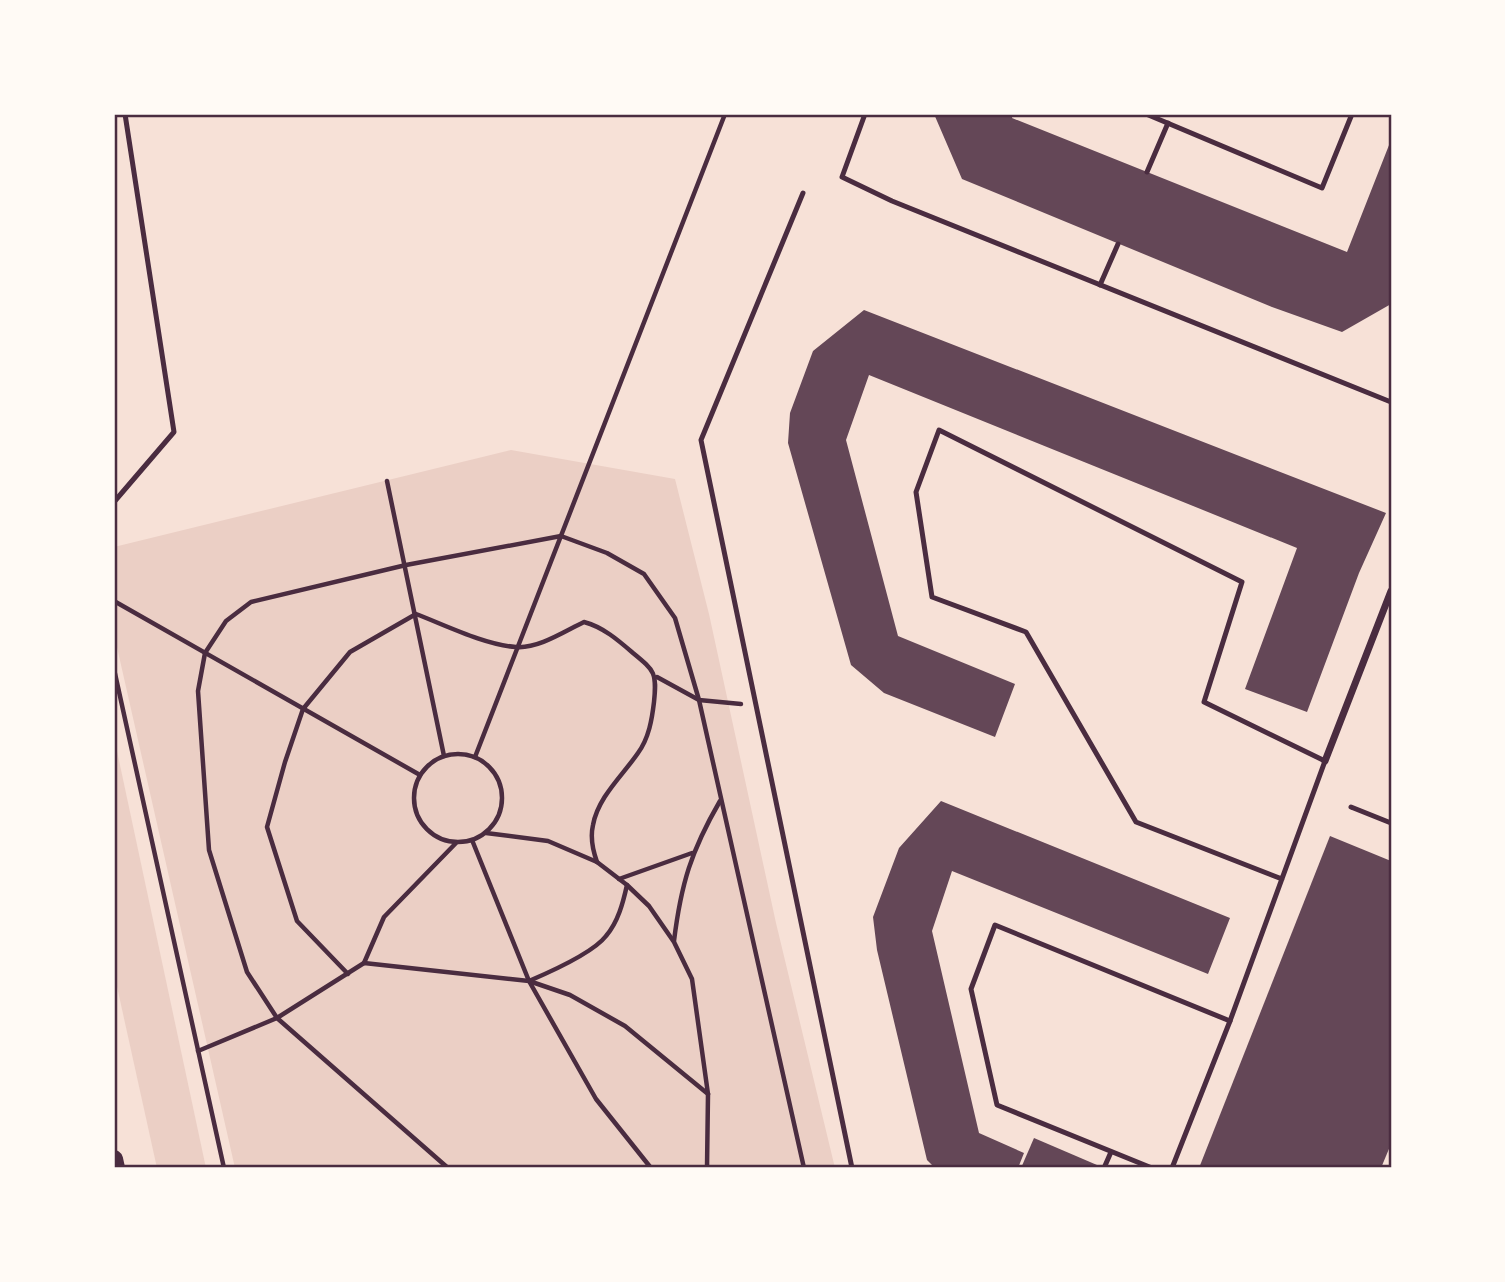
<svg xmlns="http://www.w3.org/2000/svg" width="1505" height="1282" viewBox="0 0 1505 1282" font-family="'Golos Text',sans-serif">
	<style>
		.green { fill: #ebcfc5 }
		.building { fill: #644757 }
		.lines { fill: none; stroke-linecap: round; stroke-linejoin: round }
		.path { stroke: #4a2c40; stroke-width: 4.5 }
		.service { stroke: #4a2c40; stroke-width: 5 }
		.minor { stroke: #4a2c40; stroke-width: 7 }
		.primary { stroke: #4a2c40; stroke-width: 18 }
		.neatline { fill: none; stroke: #4a2c40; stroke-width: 2.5 }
	</style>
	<rect width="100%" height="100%" fill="#f7e1d7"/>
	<g class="green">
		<path d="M 511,450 L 675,479 L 709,614 L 776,923 L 835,1168 L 235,1168 L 114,634 L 114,547 Z"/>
		<path d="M 114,737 L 206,1168 L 157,1168 L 114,973 Z"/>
	</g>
	<g class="building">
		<path d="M 934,114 L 1013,114 L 1012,118 L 1347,252 L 1391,140 L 1391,304 L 1342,332 L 1272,307 L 962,179 Z"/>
		<path d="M 864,310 L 1386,513 L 1359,573 L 1307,712 L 1245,689 L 1297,548 L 869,375 L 846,440 L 898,636 L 1015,684 L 995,737 L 884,693 L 851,665 L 788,443 L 790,413 L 813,351 Z"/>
		<path d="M 941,801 L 1230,918 L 1208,974 L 952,871 L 932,931 L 979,1133 L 1024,1153 L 1018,1168 L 935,1168 L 927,1160 L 877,950 L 873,917 L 899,848 Z"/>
		<path d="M 1330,836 L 1391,861 L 1391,1144 L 1381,1168 L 1199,1168 Z"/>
		<path d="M 1034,1138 L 1097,1165 L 1095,1168 L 1021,1168 Z"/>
	</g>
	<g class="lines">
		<g class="path">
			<path d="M 387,481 L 444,756"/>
			<path d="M 114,601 L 420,775"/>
			<path d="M 114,669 L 224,1168"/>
			<path d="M 657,677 L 699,700 L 741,704"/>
			<circle cx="458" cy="798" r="44"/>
			<path d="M 475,757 L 725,114"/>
			<path d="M 486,833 L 548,841 L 597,862 L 627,885 L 649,906 L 674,942 L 692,979 L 708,1094 L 707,1168"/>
			<path d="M 472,840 L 529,981 L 596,1099 L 651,1168"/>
			<path d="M 619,879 L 692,853"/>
			<path d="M 674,941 C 681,884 691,851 720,801"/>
			<path d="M 364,963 L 384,917 L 456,843"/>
			<path d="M 348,974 L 297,921 L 267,827 L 285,762 L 303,709 L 350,652 L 416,614 C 445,625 485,645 516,647 C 538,649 565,631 584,622 C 603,627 618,640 633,653 C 655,671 657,673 654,702 C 652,719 649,738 638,753 C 623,775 598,797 593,825 C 590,838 593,851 597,862"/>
			<path d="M 529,981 C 550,972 593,953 606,936 C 618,922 623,903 627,885"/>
			<path d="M 198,1051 L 277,1018 L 364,963 L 529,981 L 570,995 L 625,1026 L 708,1094"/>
			<path d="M 448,1168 L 277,1018 L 247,972 L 209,850 L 198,691 L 205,653 L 226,621 L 251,602 L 406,565 L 561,536 L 607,553 L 644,574 L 675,618 L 699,700 L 804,1168"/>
		</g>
		<g class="service">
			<path d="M 865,114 L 842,177 L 892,201 L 1391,402"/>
			<path d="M 1146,114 L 1322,188 L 1352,114"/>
			<path d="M 1147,172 L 1168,123"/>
			<path d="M 803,193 L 701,440 L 852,1168"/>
			<path d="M 1100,285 L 1118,244"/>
			<path d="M 114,502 L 174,432 L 125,114"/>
			<path d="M 1351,807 L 1391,823"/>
			<path d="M 1104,1168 L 1111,1152"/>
			<path d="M 1152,1168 L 997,1105 L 971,989 L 995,925 L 1230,1021 L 1325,761 L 1204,702 L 1242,582 L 939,430 L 916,492 L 932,597 L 1026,632 L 1136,822 L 1282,879"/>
			<path d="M 1172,1168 L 1230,1021"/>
		</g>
		<path class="minor" d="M 1325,761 L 1391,591"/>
		<path class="primary" d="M 114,1159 L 116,1168"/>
	</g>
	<rect width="1505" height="1282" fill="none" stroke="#fffaf5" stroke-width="231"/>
	<rect x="116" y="116" width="1274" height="1050" class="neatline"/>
</svg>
